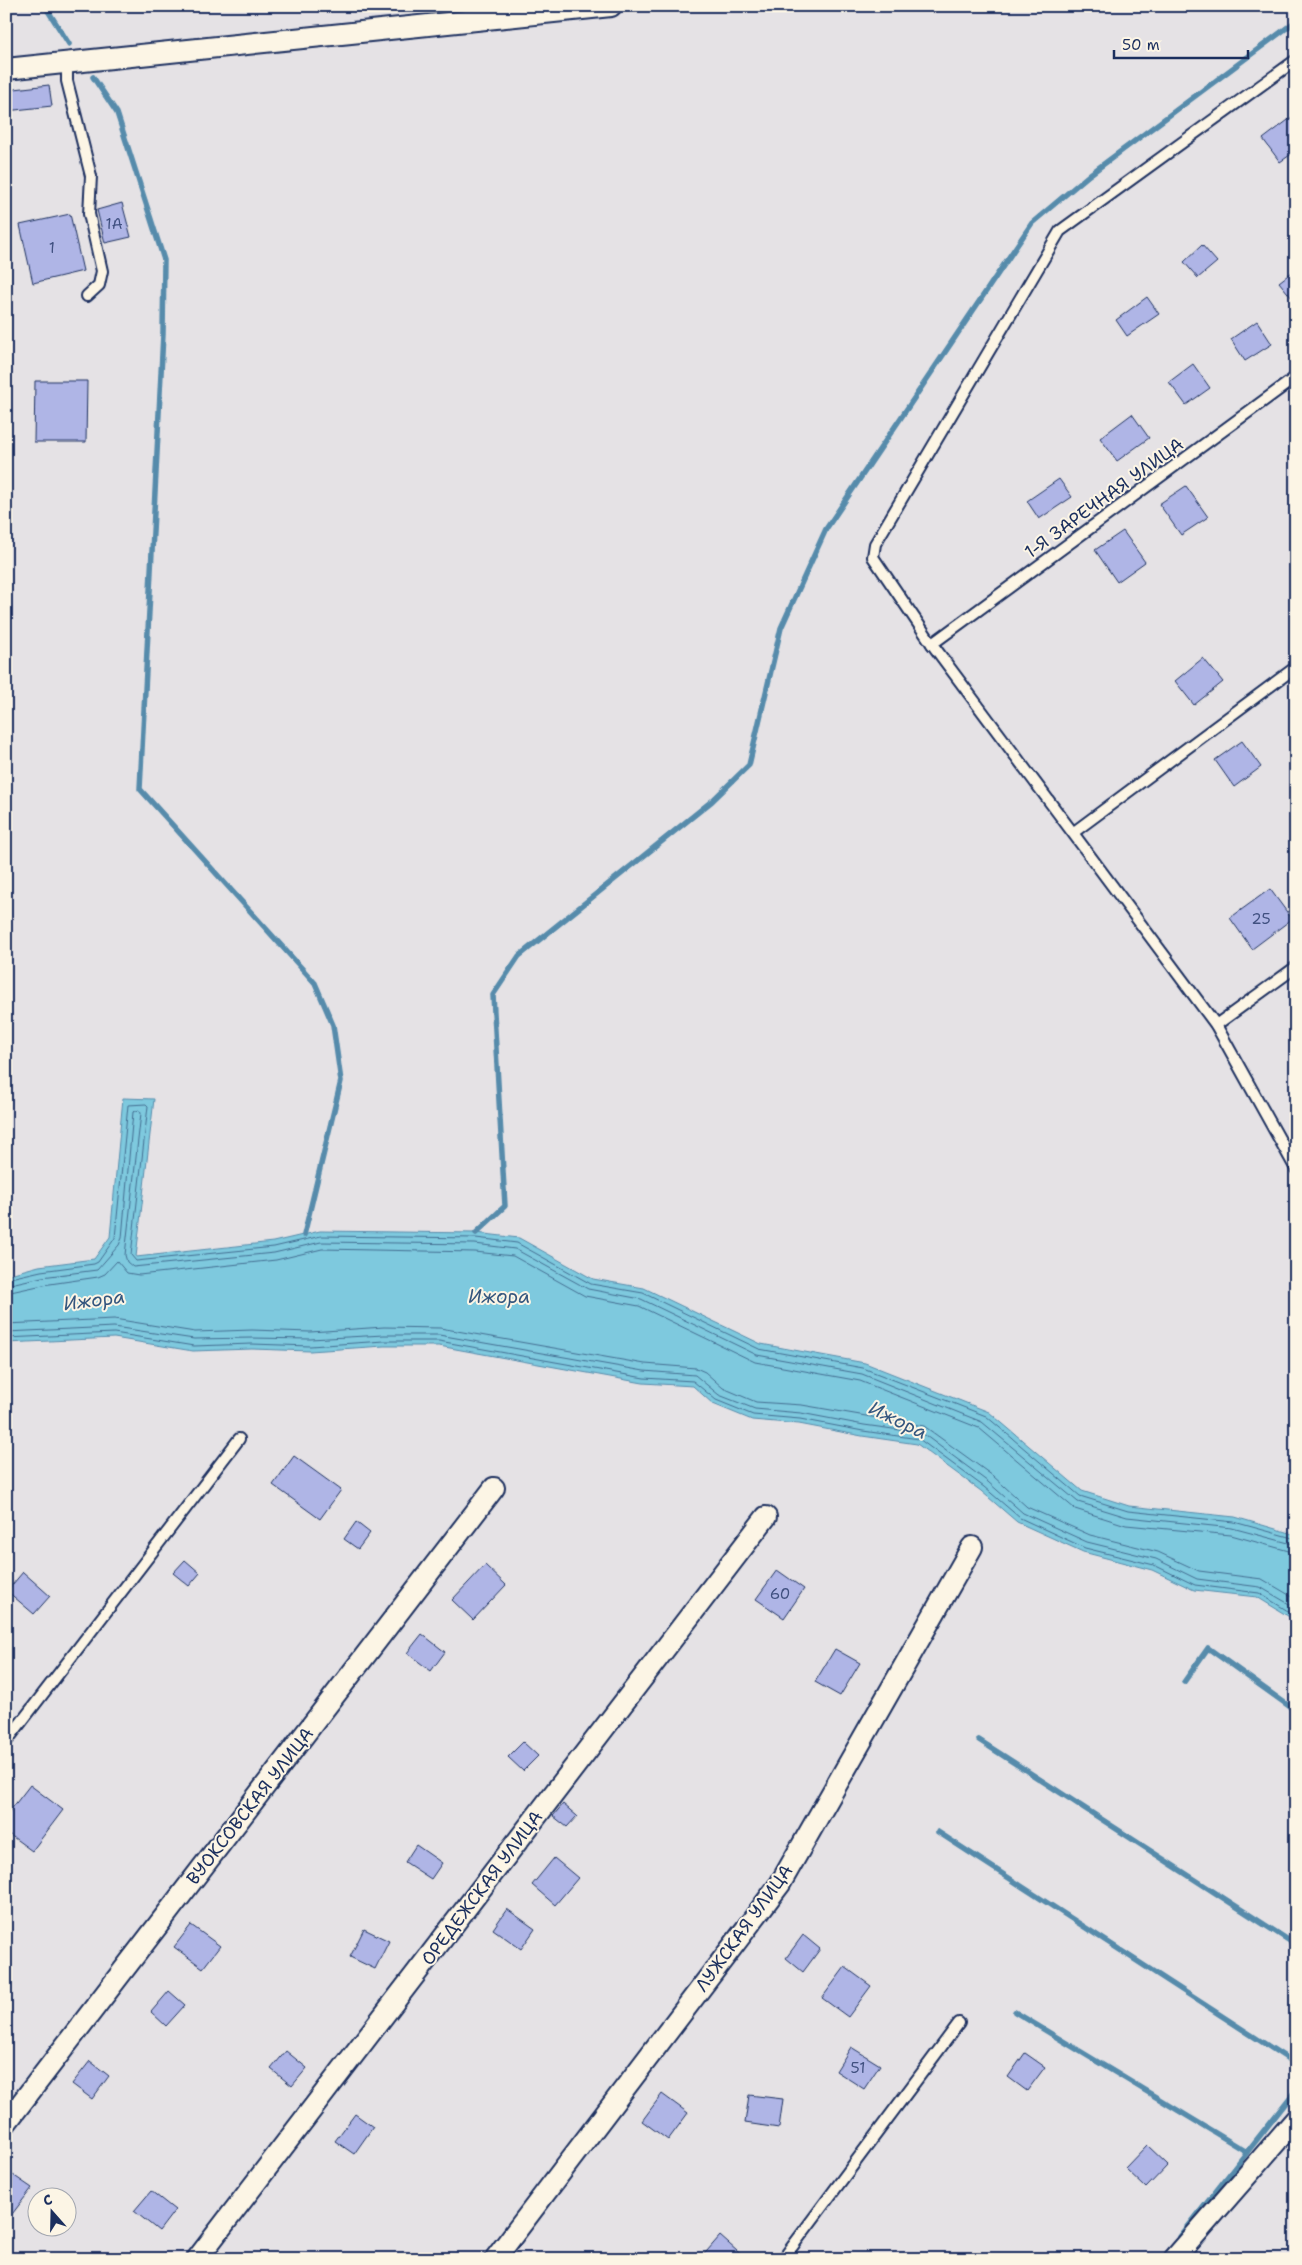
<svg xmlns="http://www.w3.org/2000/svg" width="1302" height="2265" viewBox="0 0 1302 2265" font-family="'Shantell Sans',sans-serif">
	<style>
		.water { fill: #7ec9de; stroke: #568bab }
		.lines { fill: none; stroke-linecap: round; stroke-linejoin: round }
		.shore { stroke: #436d91; stroke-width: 1 }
		.stream { stroke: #568bab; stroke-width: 5.5 }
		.building { fill: #afb5e6; stroke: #1b2f5e }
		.service-casing { stroke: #1b2f5e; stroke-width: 14 }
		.minor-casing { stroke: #1b2f5e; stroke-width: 24 }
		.service { stroke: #fcf5e5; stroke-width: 10 }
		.minor { stroke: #fcf5e5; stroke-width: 20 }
		.labels { text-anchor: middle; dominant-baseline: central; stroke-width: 4; stroke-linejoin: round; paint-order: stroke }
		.number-label { font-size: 15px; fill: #405080 }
		.street-label { font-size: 18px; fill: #1b2f5e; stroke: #fcf5e5 }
		.water-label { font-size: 19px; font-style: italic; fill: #34567e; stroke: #fcf5e5 }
	</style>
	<rect width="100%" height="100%" fill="#e5e2e5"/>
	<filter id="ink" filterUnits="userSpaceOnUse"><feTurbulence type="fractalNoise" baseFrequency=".02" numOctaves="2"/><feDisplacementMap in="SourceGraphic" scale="10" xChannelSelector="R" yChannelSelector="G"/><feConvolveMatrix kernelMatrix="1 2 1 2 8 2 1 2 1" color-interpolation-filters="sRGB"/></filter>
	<g filter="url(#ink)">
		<path class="water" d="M 123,1098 L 154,1099 L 136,1257 L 273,1242 L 320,1231 L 476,1233 L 519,1238 L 593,1279 L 644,1288 L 761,1344 L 865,1363 L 989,1412 L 1082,1491 L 1129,1506 L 1235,1517 L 1296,1535 L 1296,1621 L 1257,1597 L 1194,1590 L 1152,1570 L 1083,1552 L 1017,1522 L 981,1491 L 917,1444 L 862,1436 L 799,1424 L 752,1420 L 713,1404 L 693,1386 L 643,1383 L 439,1346 L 384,1346 L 310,1351 L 252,1349 L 193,1351 L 114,1338 L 6,1343 L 6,1275 L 39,1266 L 94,1259 L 110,1237 Z"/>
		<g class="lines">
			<g class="shore">
				<path d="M 6,1279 L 41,1271 L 94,1264 L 98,1262 L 115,1238 L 128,1105 L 146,1104 L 148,1106 L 131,1255 L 136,1261 L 274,1247 L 321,1236 L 476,1238 L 517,1243 L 591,1284 L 643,1293 L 759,1349 L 863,1368 L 986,1416 L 1080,1496 L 1128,1511 L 1234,1522 L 1296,1539"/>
				<path d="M 6,1285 L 42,1277 L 97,1270 L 119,1245 L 122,1238 L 133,1112 L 139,1110 L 141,1113 L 125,1255 L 127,1262 L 133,1267 L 274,1253 L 321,1242 L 475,1244 L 515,1249 L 588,1289 L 641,1299 L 757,1355 L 862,1374 L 982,1422 L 1078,1502 L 1127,1517 L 1232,1528 L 1296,1545"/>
				<path d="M 6,1293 L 43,1285 L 98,1277 L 105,1274 L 117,1261 L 127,1273 L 139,1275 L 276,1260 L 322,1249 L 475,1252 L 513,1256 L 585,1296 L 639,1306 L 755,1362 L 860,1381 L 979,1428 L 1075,1509 L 1126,1525 L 1231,1535 L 1296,1553"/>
				<path d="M 6,1324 L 114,1319 L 195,1332 L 252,1330 L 310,1332 L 384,1327 L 440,1328 L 645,1364 L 696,1368 L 705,1372 L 723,1388 L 756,1402 L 802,1405 L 924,1426 L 993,1476 L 1027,1507 L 1090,1535 L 1158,1552 L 1199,1571 L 1262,1579 L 1296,1599"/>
				<path d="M 6,1332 L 114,1327 L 194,1339 L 252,1338 L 310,1339 L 384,1335 L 439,1335 L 644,1371 L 695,1375 L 719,1395 L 755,1409 L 801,1413 L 864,1425 L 922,1433 L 988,1482 L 1023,1513 L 1087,1542 L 1156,1559 L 1197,1579 L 1260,1587 L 1296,1608"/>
				<path d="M 6,1338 L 114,1333 L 194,1346 L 252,1344 L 310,1346 L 384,1341 L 439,1341 L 644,1378 L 693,1381 L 716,1400 L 753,1415 L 800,1419 L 863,1431 L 919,1439 L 984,1487 L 1020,1518 L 1085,1548 L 1154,1565 L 1195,1585 L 1259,1593 L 1296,1616"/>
			</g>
			<g class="stream">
				<path d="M 45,6 L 69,44"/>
				<path d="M 93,77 L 117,113 L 164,260 L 163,334 L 140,789 L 315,983 L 333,1025 L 341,1081 L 304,1235"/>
				<path d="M 476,1233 L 505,1206 L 493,995 L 519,956 L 712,801 L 749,765 L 781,628 L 826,529 L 1032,223 L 1089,175 L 1296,21"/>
				<path d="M 1184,1682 L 1208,1648 L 1296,1711"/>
				<path d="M 979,1740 L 1296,1945"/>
				<path d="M 938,1832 L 1296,2064"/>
				<path d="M 1015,2012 L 1247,2152"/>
				<path d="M 1180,2237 L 1296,2090"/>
			</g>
		</g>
		<g class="building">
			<path d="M 49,85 L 52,106 L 6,111 L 6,90 Z"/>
			<path d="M 1296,114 L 1296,151 L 1280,162 L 1263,139 Z"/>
			<path d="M 122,203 L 131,237 L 105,243 L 97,210 Z"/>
			<path d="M 70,214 L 83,271 L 33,283 L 20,225 Z"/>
			<path d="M 1202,245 L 1217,262 L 1198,278 L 1184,262 Z"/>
			<path d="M 1296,269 L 1296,303 L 1279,282 Z"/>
			<path d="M 1147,297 L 1159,314 L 1127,336 L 1116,320 Z"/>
			<path d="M 1257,321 L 1272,344 L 1245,361 L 1231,339 Z"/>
			<path d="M 1193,364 L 1210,388 L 1186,405 L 1169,382 Z"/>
			<path d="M 35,381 L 87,381 L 86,442 L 34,442 Z"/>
			<path d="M 1132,414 L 1149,438 L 1117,461 L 1100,438 Z"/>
			<path d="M 1059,479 L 1072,497 L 1039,519 L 1027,501 Z"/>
			<path d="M 1186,486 L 1208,517 L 1181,535 L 1159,504 Z"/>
			<path d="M 1123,531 L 1145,562 L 1117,582 L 1095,550 Z"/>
			<path d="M 1203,658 L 1223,682 L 1194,705 L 1175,681 Z"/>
			<path d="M 1242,741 L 1261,767 L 1234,787 L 1215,760 Z"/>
			<path d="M 1270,889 L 1292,919 L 1252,949 L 1230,918 Z"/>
			<path d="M 294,1456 L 341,1490 L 320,1519 L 273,1485 Z"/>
			<path d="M 356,1522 L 370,1533 L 358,1549 L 344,1539 Z"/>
			<path d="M 185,1560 L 200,1573 L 189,1586 L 173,1573 Z"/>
			<path d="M 485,1565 L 506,1585 L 473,1620 L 452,1600 Z"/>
			<path d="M 777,1570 L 804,1589 L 784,1618 L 756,1599 Z"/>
			<path d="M 23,1572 L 50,1596 L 34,1614 L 7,1591 Z"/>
			<path d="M 422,1634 L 445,1652 L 431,1671 L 407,1653 Z"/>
			<path d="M 835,1649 L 860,1663 L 840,1696 L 815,1682 Z"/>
			<path d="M 523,1742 L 538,1756 L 523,1771 L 508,1757 Z"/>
			<path d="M 30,1785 L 63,1810 L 32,1851 L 6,1832 L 6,1816 Z"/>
			<path d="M 563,1804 L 577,1816 L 567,1827 L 553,1816 Z"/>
			<path d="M 416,1845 L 442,1863 L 431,1879 L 405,1862 Z"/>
			<path d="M 554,1858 L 578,1878 L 555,1905 L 532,1885 Z"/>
			<path d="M 507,1909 L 535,1929 L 521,1949 L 493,1929 Z"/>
			<path d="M 191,1925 L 220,1946 L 203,1968 L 174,1947 Z"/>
			<path d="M 364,1929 L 389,1941 L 375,1969 L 350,1957 Z"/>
			<path d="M 803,1935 L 820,1949 L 803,1972 L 786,1958 Z"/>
			<path d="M 845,1967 L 871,1986 L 848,2017 L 822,1998 Z"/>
			<path d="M 169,1991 L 185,2005 L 166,2026 L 151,2012 Z"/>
			<path d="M 851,2047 L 880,2065 L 864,2089 L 836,2071 Z"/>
			<path d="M 286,2051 L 307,2068 L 292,2086 L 271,2069 Z"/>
			<path d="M 1025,2053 L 1045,2067 L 1027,2091 L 1008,2077 Z"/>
			<path d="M 90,2061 L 109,2076 L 92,2099 L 72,2084 Z"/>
			<path d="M 662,2094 L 688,2113 L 668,2140 L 642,2121 Z"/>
			<path d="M 749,2095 L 783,2099 L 779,2128 L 745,2123 Z"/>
			<path d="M 355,2114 L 373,2127 L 354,2154 L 335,2141 Z"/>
			<path d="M 1147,2145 L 1168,2165 L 1146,2188 L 1125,2168 Z"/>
			<path d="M 13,2175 L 32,2188 L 6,2222 L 6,2184 Z"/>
			<path d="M 151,2191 L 175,2210 L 159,2231 L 134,2211 Z"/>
			<path d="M 720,2236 L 746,2259 L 700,2259 Z"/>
		</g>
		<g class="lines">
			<defs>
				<g id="service">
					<path d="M 1296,60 L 1060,231 L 875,544 L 873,557 L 932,644 L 1216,1025 L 1296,1169"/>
					<path d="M 67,64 L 67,81 L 91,176 L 89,214 L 102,271 L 99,285 L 87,296"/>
					<path d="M 932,644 L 1296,377"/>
					<path d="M 1074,832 L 1296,667"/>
					<path d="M 1216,1025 L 1296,967"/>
					<path d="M 6,1742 L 239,1439"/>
					<path d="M 783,2259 L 959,2023"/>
				</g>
				<g id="minor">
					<path d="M 6,69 L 611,6"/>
					<path d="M 6,2123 L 494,1488"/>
					<path d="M 197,2259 L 766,1517"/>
					<path d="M 495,2259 L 780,1884 L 972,1547"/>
					<path d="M 1174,2259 L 1296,2119"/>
				</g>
			</defs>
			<use href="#service" class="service-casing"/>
			<use href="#minor" class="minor-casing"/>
			<use href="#service" class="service"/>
			<use href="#minor" class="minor"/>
		</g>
	</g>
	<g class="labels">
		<g class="number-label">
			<text x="114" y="224">1А</text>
			<text x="52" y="248">1</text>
			<text x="1261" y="919">25</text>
			<text x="780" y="1594">60</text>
			<text x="858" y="2068">51</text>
		</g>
		<g class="street-label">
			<text transform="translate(1104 498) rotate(-36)">1-Я ЗАРЕЧНАЯ УЛИЦА</text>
			<text transform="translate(250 1806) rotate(-52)">ВУОКСОВСКАЯ УЛИЦА</text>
			<text transform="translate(482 1888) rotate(-53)">ОРЕДЕЖСКАЯ УЛИЦА</text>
			<text transform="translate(744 1928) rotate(-54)">ЛУЖСКАЯ УЛИЦА</text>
		</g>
		<g class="water-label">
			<text x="499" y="1296">Ижора</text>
			<text transform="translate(94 1300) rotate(-7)">Ижора</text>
			<text transform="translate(898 1420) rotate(26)">Ижора</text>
		</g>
	</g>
	<rect width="1302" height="2265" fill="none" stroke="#fcf5e5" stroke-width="25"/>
	<rect x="12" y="12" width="1277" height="2240" fill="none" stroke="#1b2f5e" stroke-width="2" filter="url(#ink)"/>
	<g transform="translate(52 2212) rotate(340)"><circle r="24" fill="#fcf5e5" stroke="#a2a6af"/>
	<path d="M0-4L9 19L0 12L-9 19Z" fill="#1b2f5e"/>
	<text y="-8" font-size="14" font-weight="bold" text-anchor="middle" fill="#1b2f5e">С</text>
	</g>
	<path d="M1114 50v8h134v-8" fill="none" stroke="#1b2f5e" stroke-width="2.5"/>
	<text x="1122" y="50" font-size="15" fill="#1b2f5e" stroke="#fcf5e5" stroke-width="4" paint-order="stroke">50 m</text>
</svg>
